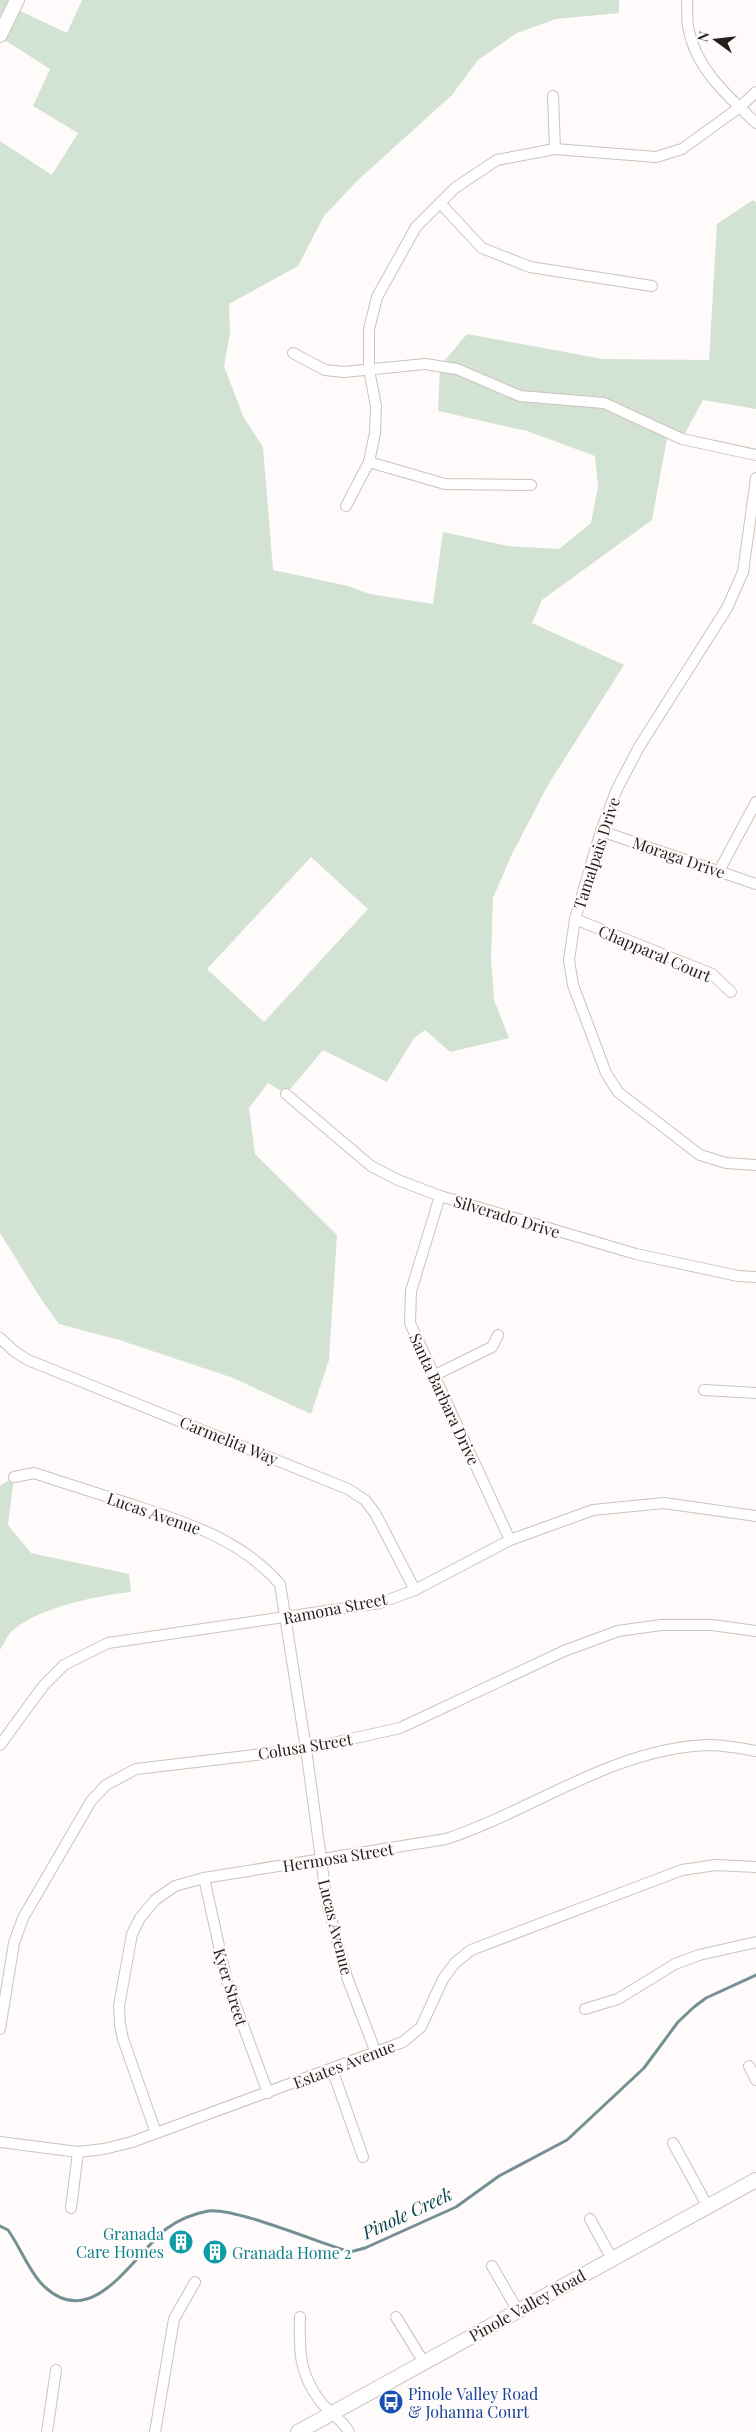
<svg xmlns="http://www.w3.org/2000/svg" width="756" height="2432" viewBox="0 0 756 2432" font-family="'Playfair Display',serif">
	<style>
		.green { fill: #d3e3d3; fill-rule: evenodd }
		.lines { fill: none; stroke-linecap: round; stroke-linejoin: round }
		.stream { stroke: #749095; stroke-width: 3 }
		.street-casing { stroke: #cdc2bd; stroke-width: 12 }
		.secondary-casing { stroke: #cdc2bd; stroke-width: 16 }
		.street { stroke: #fff; stroke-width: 10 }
		.secondary { stroke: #fff; stroke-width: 14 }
		.labels { text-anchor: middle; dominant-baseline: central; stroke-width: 4.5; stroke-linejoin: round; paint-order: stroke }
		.street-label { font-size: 16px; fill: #231f1d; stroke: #fefbfa }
		.culture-label { font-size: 16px; fill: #0d838f; stroke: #fefbfa; text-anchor: end }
		.transit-label { font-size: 16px; fill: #164399; stroke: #fefbfa; text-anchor: start }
		.water-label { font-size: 18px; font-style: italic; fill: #03444d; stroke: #fefbfa }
	</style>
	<rect width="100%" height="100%" fill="#fefbfa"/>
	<g class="green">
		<path d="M 0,0 L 17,0 L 14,8 L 67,33 L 82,0 L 619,0 L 619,13 L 556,19 L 517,33 L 478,60 L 452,95 L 357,181 L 324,216 L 298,266 L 229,304 L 230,333 L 224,366 L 243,416 L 263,447 L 273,570 L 348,586 L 370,594 L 433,604 L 443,532 L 508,546 L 559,549 L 591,523 L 598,487 L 595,456 L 527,431 L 438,411 L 440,366 L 467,334 L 603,359 L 709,360 L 717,224 L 753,200 L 756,202 L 756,409 L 703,400 L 682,439 L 668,433 L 652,520 L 542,600 L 532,623 L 624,665 L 548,785 L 511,856 L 493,898 L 491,959 L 494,1000 L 509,1038 L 450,1052 L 425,1030 L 414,1038 L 387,1082 L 323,1050 L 286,1094 L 268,1083 L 249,1108 L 255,1154 L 337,1235 L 329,1360 L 311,1414 L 233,1378 L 119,1340 L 59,1324 L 41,1299 L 0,1233 L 0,141 L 52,175 L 78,133 L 33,106 L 50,69 L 0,37 ZM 311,857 L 368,909 L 264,1022 L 207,969 Z"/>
		<path d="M 14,1477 L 8,1525 L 31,1553 L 129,1574 L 131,1592 C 95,1596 41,1607 13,1630 C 7,1635 4,1644 0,1650 L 0,1486 Z"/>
	</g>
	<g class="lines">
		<path class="stream" d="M 0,2226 L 8,2230 C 20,2247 27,2267 40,2282 C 90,2337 132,2257 166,2229 C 178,2220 192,2214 208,2211 C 234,2207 319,2243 350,2252 L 365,2248 L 456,2207 L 499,2176 L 567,2140 L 644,2068 L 678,2022 L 694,2007 L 706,1998 L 756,1975"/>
		<defs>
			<g id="street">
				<path d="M 687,0 C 688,10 686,21 689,31 C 697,70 729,97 756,123"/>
				<path d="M 553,96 L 555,149"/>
				<path d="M 440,203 L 482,248 L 530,267 L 652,286"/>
				<path d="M 293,353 L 325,370 L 344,372 L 425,364 L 457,369 L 520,396 L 604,403 L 682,439 L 756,455"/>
				<path d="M 369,462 L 445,484 L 531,485"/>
				<path d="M 756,478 L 743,572 L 727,608 L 639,747 L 617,789 L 601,831 L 575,919 L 569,960 L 573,985 L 606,1073 L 618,1092 L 700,1155 L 726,1163 L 756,1165"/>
				<path d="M 346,506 L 369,462 L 375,433 L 376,406 L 369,370 L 369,329 L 377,297 L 416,227 L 455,188 L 497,160 L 555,149 L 656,157 L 682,149 L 740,107 L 756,92"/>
				<path d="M 601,831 L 756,884"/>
				<path d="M 719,871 L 756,802"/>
				<path d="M 575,919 L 712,974 L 731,992"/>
				<path d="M 286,1094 L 371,1166 L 398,1180 L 440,1196 L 636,1254 L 738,1276 L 756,1277"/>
				<path d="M 440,1196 L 411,1291 L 410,1323 L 510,1540"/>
				<path d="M 0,1338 L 15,1352 L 28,1360 L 348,1489 L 365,1500 L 375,1513 L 415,1590"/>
				<path d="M 435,1375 L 492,1347 L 498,1335"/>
				<path d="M 704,1390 L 756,1393"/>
				<path d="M 14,1477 L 34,1473 C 67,1484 100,1494 133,1505 C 188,1523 240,1539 280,1584 L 306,1749 L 327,1903 L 347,1977 L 376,2053"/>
				<path d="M 0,1745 L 44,1685 L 64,1665 L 108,1643 L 380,1603 L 415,1590 L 510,1540 L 593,1510 L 664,1503 L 756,1516"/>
				<path d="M 204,1878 L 227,1982 L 268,2093"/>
				<path d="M 585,2009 L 618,1999 L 675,1964 L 699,1955 L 756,1942"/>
				<path d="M 0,2029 L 14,1943 L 23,1918 L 91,1801 L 106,1785 L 136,1769 L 306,1749 L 400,1728 L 564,1651 L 618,1631 L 661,1625 L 712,1625 L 756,1631"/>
				<path d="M 749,2066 L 756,2080"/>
				<path d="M 332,2069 L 363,2157"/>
				<path d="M 156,2133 L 123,2039 L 120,2024 L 119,2006 L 132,1934 L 140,1918 L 155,1900 L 175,1886 L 204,1878 L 446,1839 C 534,1810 612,1749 707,1745 C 723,1745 740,1748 756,1751"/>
				<path d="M 0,2142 L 78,2152 L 104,2149 L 132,2142 L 403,2042 L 421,2027 L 443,1979 L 455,1963 L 471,1950 L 682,1870 L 716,1865 L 756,1867"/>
				<path d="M 673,2143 L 708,2207"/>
				<path d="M 71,2208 L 78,2152"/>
				<path d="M 590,2219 L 612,2259"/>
				<path d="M 492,2266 L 518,2311"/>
				<path d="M 300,2317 C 299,2351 299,2373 320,2401 C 329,2413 342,2419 349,2432"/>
				<path d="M 396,2317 L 423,2361"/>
				<path d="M 47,2432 L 56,2370"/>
				<path d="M 155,2432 L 174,2319 L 195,2282"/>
			</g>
			<g id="secondary">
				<path d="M 0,35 L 17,0"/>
				<path d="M 298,2432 L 756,2180"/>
			</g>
		</defs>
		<use href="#street" class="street-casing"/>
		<use href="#secondary" class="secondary-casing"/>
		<use href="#street" class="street"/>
		<use href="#secondary" class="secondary"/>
	</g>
	<defs>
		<symbol id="building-disc" viewBox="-11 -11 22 22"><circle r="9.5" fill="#0f9aa8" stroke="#fefbfa"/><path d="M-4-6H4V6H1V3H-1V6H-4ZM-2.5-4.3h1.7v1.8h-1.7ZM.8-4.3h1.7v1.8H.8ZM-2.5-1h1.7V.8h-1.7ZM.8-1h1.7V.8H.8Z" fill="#fff"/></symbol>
		<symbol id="bus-disc" viewBox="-11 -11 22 22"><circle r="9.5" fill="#1a4fb4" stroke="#fefbfa"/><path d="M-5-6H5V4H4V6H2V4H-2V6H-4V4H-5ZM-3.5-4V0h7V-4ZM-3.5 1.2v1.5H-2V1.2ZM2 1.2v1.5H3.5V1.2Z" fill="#fff"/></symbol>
	</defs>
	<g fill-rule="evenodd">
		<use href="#building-disc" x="167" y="2228" width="28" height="28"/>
		<use href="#building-disc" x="201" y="2238" width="28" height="28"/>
		<use href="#bus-disc" x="377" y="2388" width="28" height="28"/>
	</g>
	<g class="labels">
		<g class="street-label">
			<text transform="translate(596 853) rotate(-72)">Tamalpais Drive</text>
			<text transform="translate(679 857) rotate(19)">Moraga Drive</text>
			<text transform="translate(655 953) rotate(23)">Chapparal Court</text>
			<text transform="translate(507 1216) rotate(17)">Silverado Drive</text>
			<text transform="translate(445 1399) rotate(65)">Santa Barbara Drive</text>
			<text transform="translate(229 1440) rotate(22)">Carmelita Way</text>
			<text transform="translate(154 1513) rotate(19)">Lucas Avenue</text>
			<text transform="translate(335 1608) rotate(-11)">Ramona Street</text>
			<text transform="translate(305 1746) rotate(-9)">Colusa Street</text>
			<text transform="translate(338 1857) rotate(-9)">Hermosa Street</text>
			<text transform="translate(336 1927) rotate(76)">Lucas Avenue</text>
			<text transform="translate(231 1987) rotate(73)">Kyer Street</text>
			<text transform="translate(344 2064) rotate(-21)">Estates Avenue</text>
			<text transform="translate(527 2305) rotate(-29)">Pinole Valley Road</text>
		</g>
		<g class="culture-label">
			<text x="164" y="2233">Granada<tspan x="164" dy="18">Care Homes</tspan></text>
			<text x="232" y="2252" text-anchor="start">Granada Home 2</text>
		</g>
		<g class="transit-label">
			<text x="408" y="2393">Pinole Valley Road<tspan x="408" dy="18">&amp; Johanna Court</tspan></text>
		</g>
		<g class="water-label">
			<text transform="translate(407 2213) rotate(-25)">Pinole Creek</text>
		</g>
	</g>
	<g transform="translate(716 40) rotate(285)" stroke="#fefbfa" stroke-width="4" paint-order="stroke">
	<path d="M0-4L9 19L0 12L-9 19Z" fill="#231f1d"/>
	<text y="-8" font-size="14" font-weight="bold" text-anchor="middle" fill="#231f1d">N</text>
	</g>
</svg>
